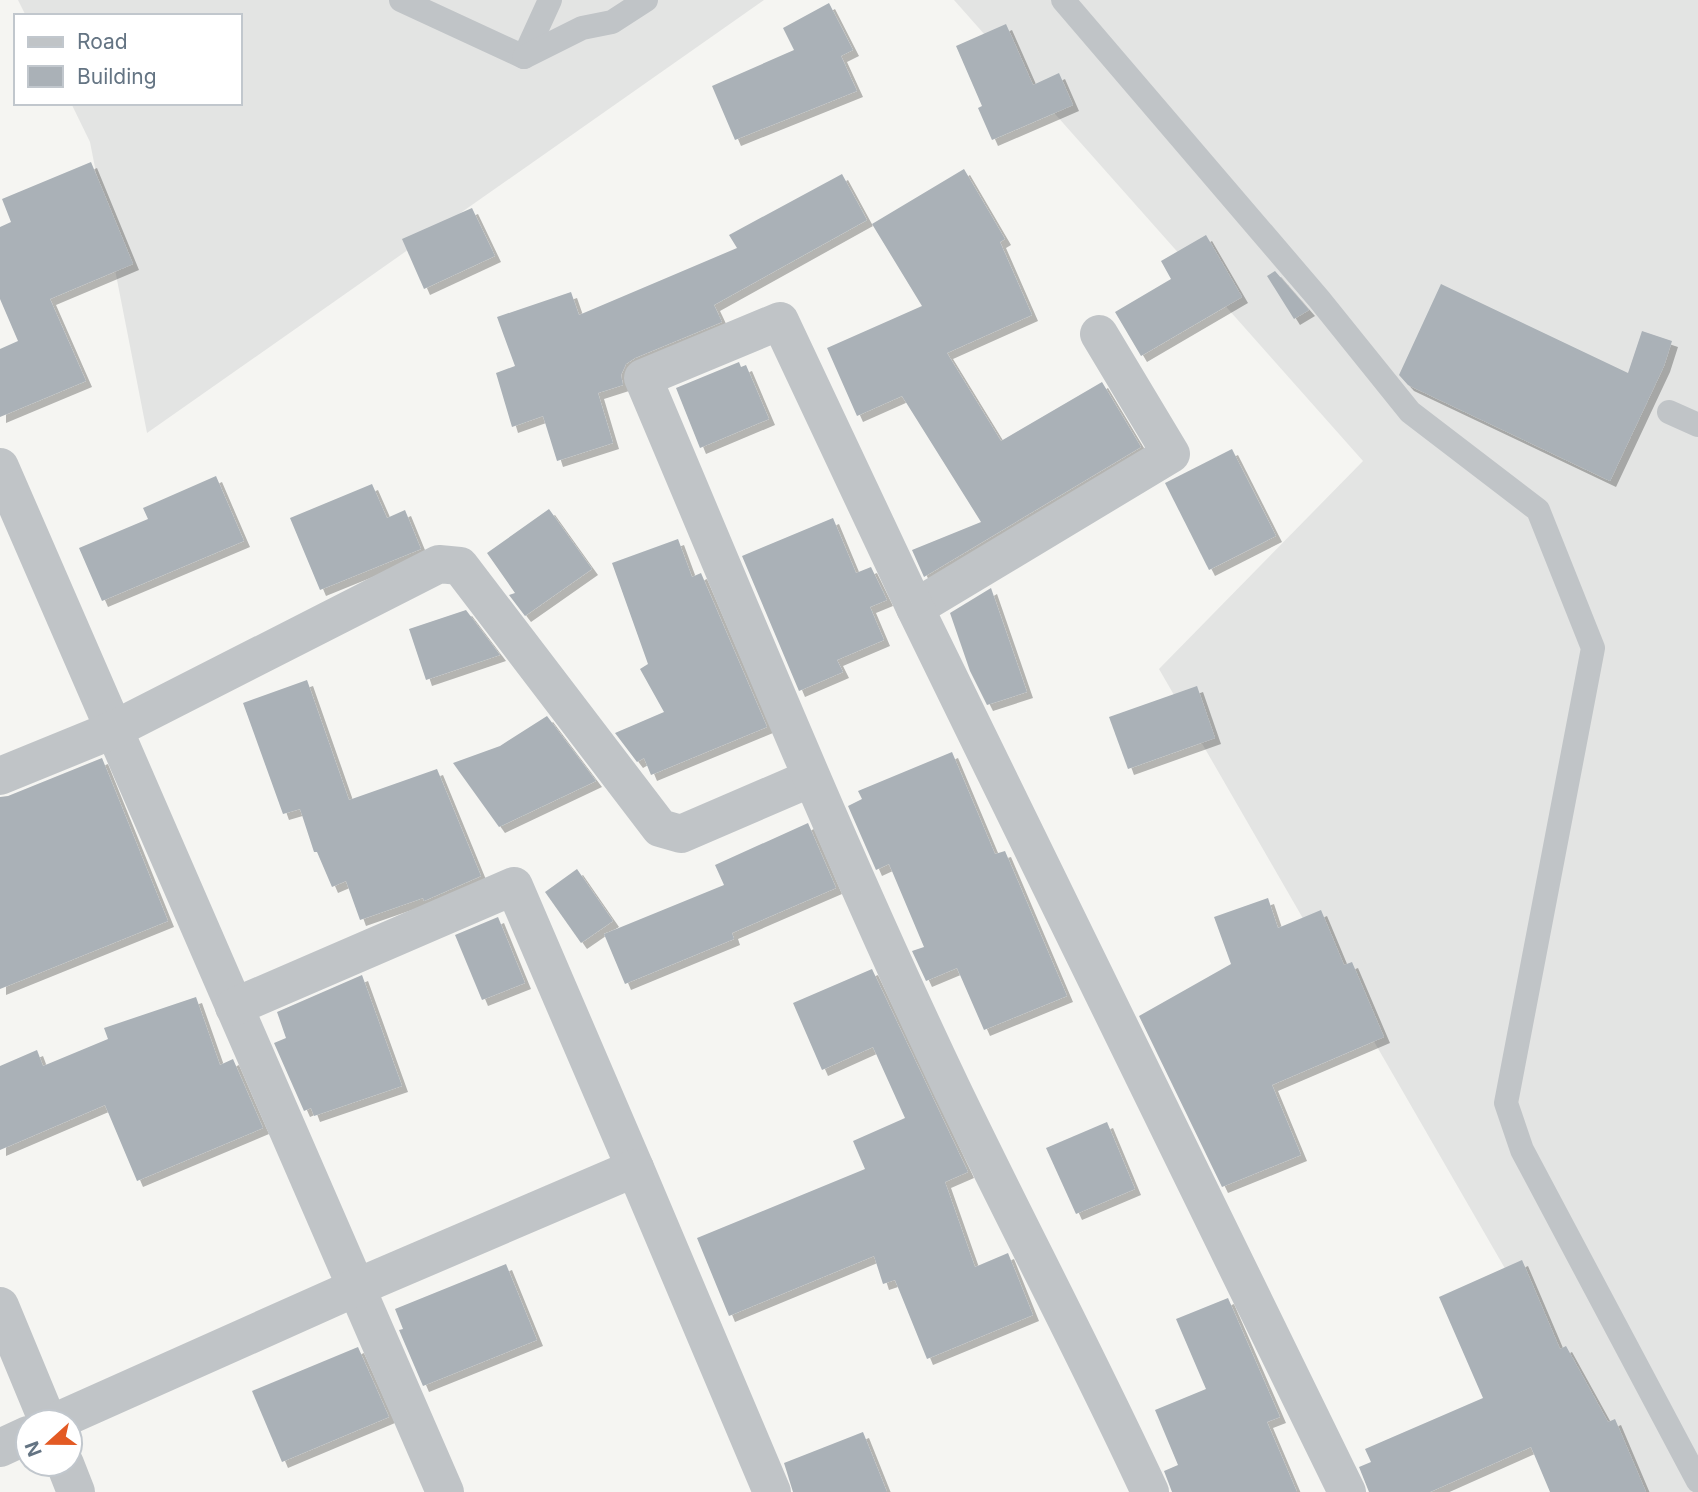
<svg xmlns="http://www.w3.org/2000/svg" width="1698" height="1492" viewBox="0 0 1698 1492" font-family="Inter,sans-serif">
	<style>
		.built { fill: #e3e4e3 }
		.building { fill: #aab1b7; filter: url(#shadow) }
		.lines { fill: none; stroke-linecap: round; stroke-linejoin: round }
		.lane { stroke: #c0c4c7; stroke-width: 24 }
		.street { stroke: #c0c4c7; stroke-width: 38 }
	</style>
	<defs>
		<filter id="shadow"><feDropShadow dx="6" dy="6" stdDeviation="0" flood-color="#0004"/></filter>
	</defs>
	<rect width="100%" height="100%" fill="#f5f5f2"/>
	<g class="built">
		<path d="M 18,0 L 764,0 L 147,433 L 90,142 L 71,103 L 240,103 L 240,16 L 26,16 Z"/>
		<path d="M 954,0 L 1698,0 L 1698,1492 L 1634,1492 L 1159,669 L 1363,461 Z"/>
	</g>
	<g class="building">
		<path d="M 829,3 L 853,50 L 841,56 L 857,91 L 735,140 L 712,86 L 794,50 L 783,28 Z"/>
		<path d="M 1006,24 L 1033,85 L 1059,73 L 1073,105 L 992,140 L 978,108 L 982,106 L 956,46 Z"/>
		<path d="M 91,162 L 133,264 L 50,299 L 86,381 L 0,417 L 0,349 L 18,341 L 0,299 L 0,227 L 11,222 L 2,199 Z"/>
		<path d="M 964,169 L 1005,239 L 1000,242 L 1032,315 L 947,353 L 1001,441 L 1102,382 L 1141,447 L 924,577 L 912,550 L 981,522 L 902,396 L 857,416 L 827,348 L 922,306 L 872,224 Z"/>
		<path d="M 842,174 L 867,220 L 714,305 L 722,322 L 635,358 L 626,364 L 621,375 L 623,385 L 598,393 L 613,443 L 557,461 L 543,416 L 512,427 L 496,373 L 515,366 L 497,317 L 571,292 L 579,315 L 737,248 L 729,235 Z"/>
		<path d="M 472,208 L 495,256 L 424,289 L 402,239 Z"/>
		<path d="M 1206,235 L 1242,297 L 1141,356 L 1115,312 L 1171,279 L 1161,261 Z"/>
		<path d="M 1275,271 L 1309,310 L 1294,319 L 1267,276 Z"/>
		<path d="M 1441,284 L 1628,373 L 1642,331 L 1672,341 L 1664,366 L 1610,481 L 1408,385 L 1399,375 Z"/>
		<path d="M 739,362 L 741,367 L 746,365 L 769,419 L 700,448 L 676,388 Z"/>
		<path d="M 1232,449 L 1276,536 L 1209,570 L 1165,483 Z"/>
		<path d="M 216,476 L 244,541 L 102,601 L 79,548 L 148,519 L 143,508 Z"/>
		<path d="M 372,484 L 387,518 L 405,510 L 421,549 L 320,590 L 290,518 Z"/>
		<path d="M 549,509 L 592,569 L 525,616 L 509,595 L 515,593 L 487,553 Z"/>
		<path d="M 833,518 L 856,573 L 871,567 L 887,600 L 870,607 L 884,640 L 837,660 L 843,672 L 799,691 L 742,556 Z"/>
		<path d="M 678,539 L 692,577 L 701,573 L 767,727 L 651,775 L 644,758 L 637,762 L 615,733 L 664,712 L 640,669 L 648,664 L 612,563 Z"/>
		<path d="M 991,588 L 1027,692 L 987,705 L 970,671 L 950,613 Z"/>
		<path d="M 466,610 L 500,655 L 426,680 L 409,629 Z"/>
		<path d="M 307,680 L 349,800 L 437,769 L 481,876 L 424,901 L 423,898 L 360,920 L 346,881 L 332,887 L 317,852 L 314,852 L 300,809 L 283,814 L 243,703 Z"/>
		<path d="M 1197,686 L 1215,738 L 1128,769 L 1109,717 Z"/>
		<path d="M 547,716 L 596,781 L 499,827 L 453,763 L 500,746 Z"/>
		<path d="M 952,752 L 995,854 L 1005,851 L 1067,996 L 984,1030 L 957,968 L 926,981 L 912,951 L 924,947 L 889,864 L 876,870 L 848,806 L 862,799 L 858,791 Z"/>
		<path d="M 102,758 L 168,921 L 0,989 L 0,797 L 8,796 Z"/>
		<path d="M 808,823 L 836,888 L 732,933 L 734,939 L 625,984 L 604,934 L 724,885 L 715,865 Z"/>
		<path d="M 577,869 L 613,921 L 581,943 L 545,892 Z"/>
		<path d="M 1268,898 L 1278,928 L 1321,910 L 1344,965 L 1352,962 L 1384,1037 L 1272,1085 L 1301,1155 L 1222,1187 L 1139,1016 L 1231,964 L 1214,917 Z"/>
		<path d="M 498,917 L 525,983 L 482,1000 L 455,935 Z"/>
		<path d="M 872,969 L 968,1172 L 945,1182 L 975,1267 L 1008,1253 L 1033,1315 L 927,1359 L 895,1280 L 883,1284 L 874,1256 L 729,1316 L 697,1238 L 865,1169 L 853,1141 L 905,1118 L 873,1047 L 822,1070 L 793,1003 Z"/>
		<path d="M 362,975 L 402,1086 L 314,1116 L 311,1108 L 304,1111 L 274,1043 L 286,1038 L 277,1012 Z"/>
		<path d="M 196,997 L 220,1065 L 233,1059 L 263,1128 L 137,1181 L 105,1105 L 0,1150 L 0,1066 L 37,1050 L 43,1066 L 108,1039 L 104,1028 Z"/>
		<path d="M 1107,1122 L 1135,1189 L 1076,1214 L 1046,1148 Z"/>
		<path d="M 1522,1260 L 1560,1349 L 1566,1346 L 1608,1422 L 1615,1419 L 1646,1492 L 1550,1492 L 1531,1447 L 1430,1492 L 1369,1492 L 1359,1467 L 1371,1462 L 1365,1449 L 1483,1398 L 1439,1297 Z"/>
		<path d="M 506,1264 L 537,1340 L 423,1386 L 399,1330 L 403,1329 L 395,1309 Z"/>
		<path d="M 1228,1298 L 1280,1417 L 1267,1422 L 1297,1492 L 1172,1492 L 1164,1471 L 1178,1465 L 1155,1410 L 1206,1389 L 1176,1319 Z"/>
		<path d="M 358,1347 L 389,1417 L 282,1462 L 252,1391 Z"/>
		<path d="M 863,1432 L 887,1492 L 793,1492 L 784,1463 Z"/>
	</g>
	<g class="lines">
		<g class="lane">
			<path d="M 401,0 L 524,57 L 550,0"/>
			<path d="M 1063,0 L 1319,299 L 1410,412 L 1538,510 L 1593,648 L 1506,1103 L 1522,1150 L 1698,1481"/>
			<path d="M 524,57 L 582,28 L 612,22 L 646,0"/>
			<path d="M 1669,412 L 1698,425"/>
		</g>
		<g class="street">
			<path d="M 0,467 L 445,1492"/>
			<path d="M 915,608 L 1171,454 L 1099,334"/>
			<path d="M 0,776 L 115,729 L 439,564 L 460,566 L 660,828 L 681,834 L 811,778"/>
			<path d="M 234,1007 L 514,886 L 635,1168"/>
			<path d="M 0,1306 L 48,1422"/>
			<path d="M 55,1422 L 355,1288 L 635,1168 L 772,1492"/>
			<path d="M 0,1448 L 28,1435"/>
			<path d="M 65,1464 L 76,1492"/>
			<path d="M 1150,1492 C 1087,1356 1017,1224 952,1089 C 841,856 744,616 643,378 L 780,321 L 915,608 L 1347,1492"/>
		</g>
	</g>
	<rect x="14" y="14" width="228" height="91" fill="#ffffff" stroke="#c1c7cd" stroke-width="2"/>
	<rect x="28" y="37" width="35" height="10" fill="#c0c4c7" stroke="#c1c7cd" stroke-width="2"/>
	<text x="77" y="49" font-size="21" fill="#647483">Road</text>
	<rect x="28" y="66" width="35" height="21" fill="#aab1b7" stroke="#c1c7cd" stroke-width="2"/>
	<text x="77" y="84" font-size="21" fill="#647483">Building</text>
	<g transform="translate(49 1443) rotate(249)"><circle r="33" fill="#ffffff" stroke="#c1c7cd" stroke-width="2"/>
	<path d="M0-5L12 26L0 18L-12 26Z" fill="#e35a24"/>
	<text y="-10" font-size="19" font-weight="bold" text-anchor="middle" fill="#647483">N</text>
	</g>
</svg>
